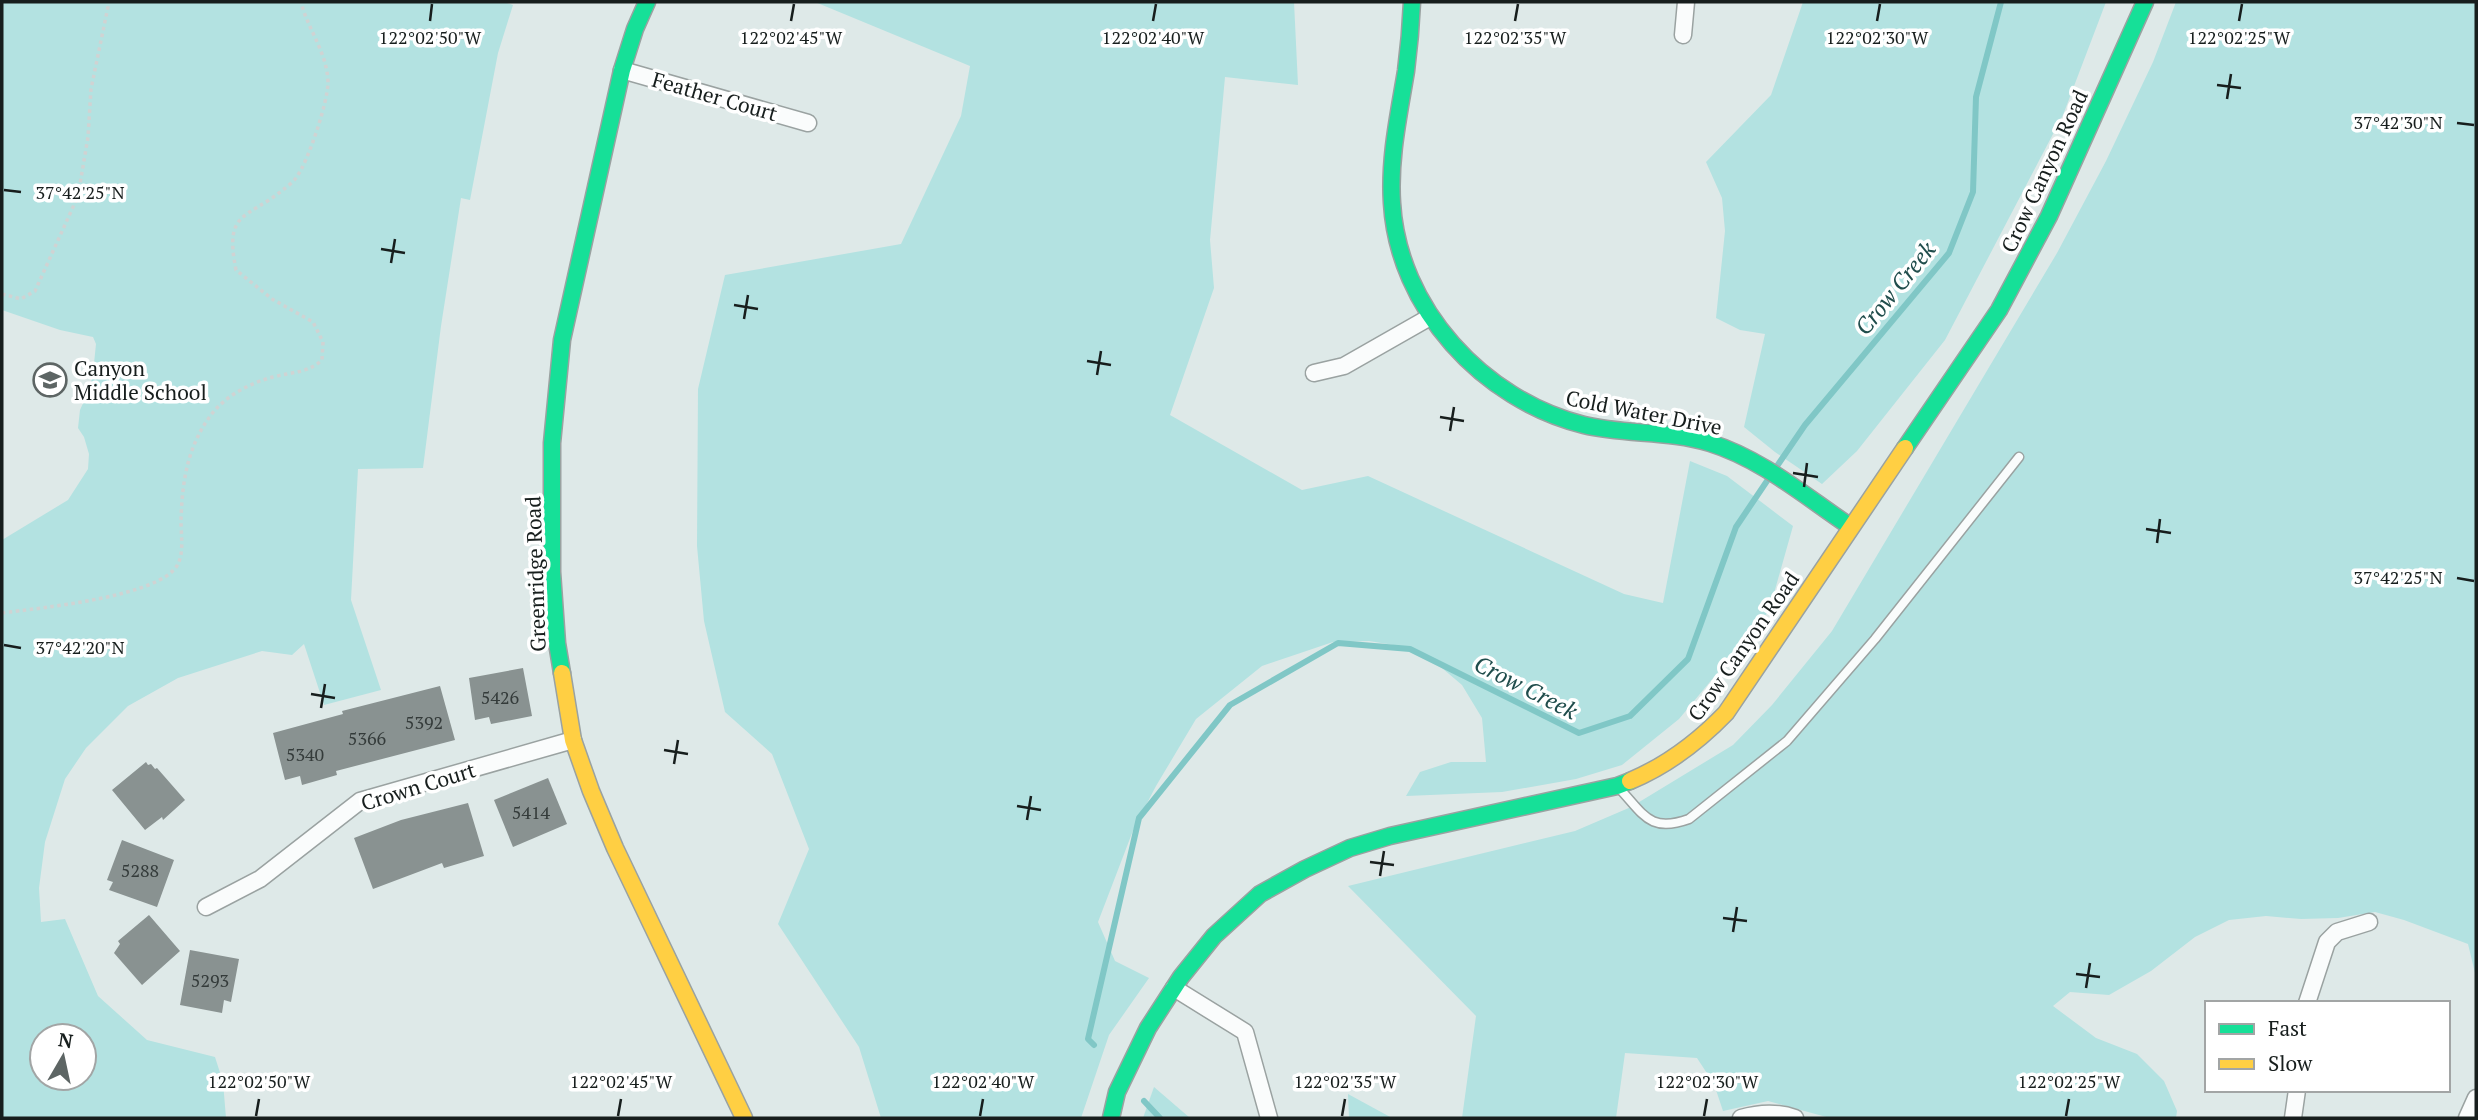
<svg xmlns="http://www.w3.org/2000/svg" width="2478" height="1120" viewBox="0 0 2478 1120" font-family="'PT Serif',serif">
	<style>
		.green { fill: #b3e2e1; fill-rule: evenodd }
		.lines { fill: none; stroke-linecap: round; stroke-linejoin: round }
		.stream { stroke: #80c7c6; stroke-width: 6 }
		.building { fill: #899291 }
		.lane-casing { stroke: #9aa2a1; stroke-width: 11 }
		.street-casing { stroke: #9aa2a1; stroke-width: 19 }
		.fast-casing { stroke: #9aa2a1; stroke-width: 19 }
		.slow-casing { stroke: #9aa2a1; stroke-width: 19 }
		.path { stroke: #d0d3d3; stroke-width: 3.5; stroke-dasharray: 3.5 3.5; stroke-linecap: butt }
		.lane { stroke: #fafcfc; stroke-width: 8 }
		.street { stroke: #fafcfc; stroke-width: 16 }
		.fast { stroke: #16e098; stroke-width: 16 }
		.slow { stroke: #ffcf43; stroke-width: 16 }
		.ticks { fill: none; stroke: #171e1d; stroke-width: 2.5 }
		.labels { text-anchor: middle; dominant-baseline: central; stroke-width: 7; stroke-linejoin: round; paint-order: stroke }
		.number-label { font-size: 18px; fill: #343b3a }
		.street-label { font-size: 21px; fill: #171e1d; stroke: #fff }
		.poi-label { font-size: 21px; fill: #171e1d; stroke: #fff; text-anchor: start }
		.water-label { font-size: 23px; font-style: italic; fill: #204d4c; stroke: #fff }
		.ticks-label { font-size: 18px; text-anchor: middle; fill: #171e1d; stroke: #fff; stroke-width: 7; stroke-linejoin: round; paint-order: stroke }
	</style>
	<rect width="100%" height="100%" fill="#dee9e8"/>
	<g class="green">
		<path d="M 2,2 L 504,2 L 513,5 L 498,53 L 470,200 L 461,198 L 441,326 L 423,468 L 358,469 L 351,600 L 381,690 L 324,705 L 304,644 L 292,655 L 262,651 L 178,678 L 128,706 L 86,748 L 65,779 L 45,842 L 39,888 L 41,922 L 65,919 L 98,996 L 147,1040 L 215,1057 L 223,1082 L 226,1118 L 2,1118 L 2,540 L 68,500 L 88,469 L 89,454 L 84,437 L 78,428 L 80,410 L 90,388 L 93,373 L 96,344 L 93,337 L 60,330 L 2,310 ZM 42,1036 L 84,1036 L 84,1078 L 42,1078 Z"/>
		<path d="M 815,2 L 1294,2 L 1298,85 L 1225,77 L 1210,240 L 1214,288 L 1170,415 L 1302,490 L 1368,476 L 1624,594 L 1663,603 L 1690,461 L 1727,476 L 1793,526 L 1769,611 L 1679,719 L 1622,765 L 1576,779 L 1502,792 L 1406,796 L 1420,772 L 1451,762 L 1486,762 L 1482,718 L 1462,685 L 1429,657 L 1406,647 L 1369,641 L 1333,642 L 1262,666 L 1196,719 L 1156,786 L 1134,828 L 1098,922 L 1115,961 L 1149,978 L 1109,1035 L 1081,1118 L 881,1118 L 859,1047 L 778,924 L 809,849 L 772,754 L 725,712 L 704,621 L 697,546 L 698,389 L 725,275 L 901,244 L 961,116 L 970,66 Z"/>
		<path d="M 1803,2 L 2106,2 L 2063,115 L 1945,340 L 1857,451 L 1822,484 L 1775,452 L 1744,427 L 1765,334 L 1740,330 L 1716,318 L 1725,231 L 1722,198 L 1706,162 L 1771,95 Z"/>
		<path d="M 2176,2 L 2476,2 L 2476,977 L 2468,944 L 2404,920 L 2375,912 L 2338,918 L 2301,919 L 2266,916 L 2229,920 L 2195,937 L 2151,971 L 2109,995 L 2070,992 L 2053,1006 L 2096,1038 L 2137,1054 L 2164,1081 L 2177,1111 L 2176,1118 L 1830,1118 L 1768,1101 L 1723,1111 L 1714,1084 L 1697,1058 L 1625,1053 L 1616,1118 L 1462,1118 L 1476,1016 L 1348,886 L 1575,831 L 1631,807 L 1733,745 L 1772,705 L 1832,631 L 2057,253 L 2106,161 L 2153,62 Z"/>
		<path d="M 1154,1087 L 1190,1118 L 1143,1118 Z"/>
		<path d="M 1348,1094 L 1392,1118 L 1349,1118 Z"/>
	</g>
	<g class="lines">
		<g class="stream">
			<path d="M 1775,469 L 1805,425 L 1949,253 L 1973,192 L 1976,97 L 2001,2"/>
			<path d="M 1094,1045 L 1088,1039 L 1139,818 L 1230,705 L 1338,643 L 1410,649 L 1579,733 L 1630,716 L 1688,659 L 1736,527 L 1769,478"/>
			<path d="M 1144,1101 L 1160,1118"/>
		</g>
	</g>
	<g class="building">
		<path d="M 523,668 L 532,716 L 491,724 L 489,717 L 475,720 L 469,678 Z"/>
		<path d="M 440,686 L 455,740 L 336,771 L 337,775 L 302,785 L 300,776 L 285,780 L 273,733 L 343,714 L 342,711 Z"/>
		<path d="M 146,762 L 148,765 L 151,764 L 155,769 L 157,768 L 185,800 L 163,820 L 162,817 L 145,830 L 112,790 Z"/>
		<path d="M 548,778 L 567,824 L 513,847 L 494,800 Z"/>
		<path d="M 468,803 L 484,856 L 444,868 L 442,863 L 373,889 L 354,838 L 401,820 Z"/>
		<path d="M 122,840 L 174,860 L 157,907 L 109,890 L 113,882 L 107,880 Z"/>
		<path d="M 149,915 L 180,951 L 142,985 L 114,953 L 120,944 L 118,941 Z"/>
		<path d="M 190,950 L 239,959 L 231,1002 L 224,1000 L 222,1013 L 180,1005 Z"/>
	</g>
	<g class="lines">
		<defs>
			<path id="lane" d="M 1619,788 C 1644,815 1650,833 1689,819 L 1787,741 L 1875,639 L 2019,457"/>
			<g id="street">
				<path d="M 1683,35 L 1686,2"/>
				<path d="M 622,70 L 808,123"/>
				<path d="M 1314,373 L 1344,366 L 1430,317"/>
				<path d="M 206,907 L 260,879 L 360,801 L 573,740"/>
				<path d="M 1174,988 L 1245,1032 L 1269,1118"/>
				<path d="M 2307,1003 L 2327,942 L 2337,932 L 2369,922"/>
				<path d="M 1741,1118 C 1758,1113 1778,1112 1795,1118"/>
				<path d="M 2293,1118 L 2297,1090"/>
				<path d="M 2467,1118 L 2476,1098"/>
			</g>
			<g id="fast">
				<path d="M 1412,2 C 1411,25 1409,48 1406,71 C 1399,114 1389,158 1392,203 C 1398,308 1483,400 1584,425 C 1625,435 1669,430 1710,443 C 1762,459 1806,497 1851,527"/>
				<path d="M 1905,448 L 1999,310 L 2049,216 L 2145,2"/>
				<path d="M 562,673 L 557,643 L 552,572 L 552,443 L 562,340 L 622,70 L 635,29 L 647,2"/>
				<path d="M 1111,1118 L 1117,1092 L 1148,1028 L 1181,977 L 1214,936 L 1260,894 L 1305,869 L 1350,848 L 1390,836 L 1617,786 L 1630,781"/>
			</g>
			<g id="slow">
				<path d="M 562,673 L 573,740 L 591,791 L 615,848 L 744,1118"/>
				<path d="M 1630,781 C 1668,765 1698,742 1726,713 L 1905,448"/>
			</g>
		</defs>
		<use href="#lane" class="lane-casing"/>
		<use href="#street" class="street-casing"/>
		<use href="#fast" class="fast-casing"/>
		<use href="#slow" class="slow-casing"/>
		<g class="path">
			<path d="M 2,294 L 21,299 L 35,291 L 78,196 L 88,137 L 91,89 L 109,2"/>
			<path d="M 2,613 C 38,608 162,597 178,564 C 184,552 181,534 181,521 C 182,483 187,447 211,415 C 225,396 250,383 273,377 C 292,372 308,373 322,360 L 323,342 L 313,322 L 272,299 L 236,270 C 224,210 246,220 284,189 C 288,186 293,182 296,178 C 308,162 328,102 328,82 C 327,52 308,30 301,2"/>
		</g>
		<use href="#lane" class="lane"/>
		<use href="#street" class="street"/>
		<use href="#fast" class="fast"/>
		<use href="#slow" class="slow"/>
	</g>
	<path class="ticks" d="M 430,21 L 432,4M 791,21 L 794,4M 1153,21 L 1156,4M 1515,21 L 1518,4M 1877,21 L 1880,4M 2239,21 L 2242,4M 2217,85 L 2241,88M 2227,99 L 2231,74M 2457,123 L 2474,125M 4,190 L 21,192M 381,249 L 405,253M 391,263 L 395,239M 734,305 L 758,309M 744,319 L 748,295M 1087,361 L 1111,365M 1097,375 L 1101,351M 1440,417 L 1464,421M 1450,431 L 1454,407M 1793,473 L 1818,477M 1804,487 L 1807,463M 2146,529 L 2171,533M 2157,543 L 2160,519M 2457,578 L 2474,581M 4,645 L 21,648M 311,694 L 335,698M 321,708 L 325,684M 664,750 L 688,754M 674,764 L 678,740M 1017,806 L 1041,810M 1027,820 L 1031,796M 1370,862 L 1394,865M 1380,876 L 1384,851M 1723,918 L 1747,921M 1733,932 L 1737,907M 2076,974 L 2100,977M 2086,988 L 2090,963M 256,1116 L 259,1099M 618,1116 L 621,1099M 980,1116 L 983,1099M 1342,1116 L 1345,1099M 1704,1116 L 1707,1099M 2066,1116 L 2069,1099"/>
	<defs>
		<symbol id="school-ring" viewBox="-11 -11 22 22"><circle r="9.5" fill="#fff" stroke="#5d6564" stroke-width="1.5"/><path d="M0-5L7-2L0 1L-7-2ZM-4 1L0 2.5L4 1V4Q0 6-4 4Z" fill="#5d6564"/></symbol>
	</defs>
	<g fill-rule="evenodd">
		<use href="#school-ring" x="31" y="361" width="38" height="38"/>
	</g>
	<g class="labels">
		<g class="number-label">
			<text x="500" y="697">5426</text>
			<text x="424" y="722">5392</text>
			<text x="367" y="738">5366</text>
			<text x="305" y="754">5340</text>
			<text x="531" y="812">5414</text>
			<text x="140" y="870">5288</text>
			<text x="210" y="980">5293</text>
		</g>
		<g class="street-label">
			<text transform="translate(715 96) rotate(16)">Feather Court</text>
			<text transform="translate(2044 171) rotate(-65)">Crow Canyon Road</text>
			<text transform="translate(1644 412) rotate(11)">Cold Water Drive</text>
			<text transform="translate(535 574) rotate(-92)">Greenridge Road</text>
			<text transform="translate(1743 646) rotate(-55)">Crow Canyon Road</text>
			<text transform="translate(418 786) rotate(-17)">Crown Court</text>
		</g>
		<g class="poi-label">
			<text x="74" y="368">Canyon<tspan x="74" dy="24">Middle School</tspan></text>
		</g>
		<g class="water-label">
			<text transform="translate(1895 288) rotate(-51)">Crow Creek</text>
			<text transform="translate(1526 687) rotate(27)">Crow Creek</text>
		</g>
	</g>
	<g class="ticks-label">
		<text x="1877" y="44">122°02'30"W</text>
		<text x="430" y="44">122°02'50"W</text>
		<text x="791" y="44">122°02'45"W</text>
		<text x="1153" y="44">122°02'40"W</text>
		<text x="1515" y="44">122°02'35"W</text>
		<text x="2239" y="44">122°02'25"W</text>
		<text x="2398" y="129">37°42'30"N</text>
		<text x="80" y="199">37°42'25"N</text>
		<text x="2398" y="584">37°42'25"N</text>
		<text x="80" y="654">37°42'20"N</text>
		<text x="259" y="1088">122°02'50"W</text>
		<text x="621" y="1088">122°02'45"W</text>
		<text x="983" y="1088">122°02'40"W</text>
		<text x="1345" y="1088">122°02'35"W</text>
		<text x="1707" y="1088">122°02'30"W</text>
		<text x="2069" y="1088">122°02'25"W</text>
	</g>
	<rect width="2478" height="1120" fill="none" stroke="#171e1d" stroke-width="7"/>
	<rect x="2205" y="1001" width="245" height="91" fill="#ffffff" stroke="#a2a5a5" stroke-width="2"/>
	<rect x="2219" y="1024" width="35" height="10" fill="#16e098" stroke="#a2a5a5" stroke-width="2"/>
	<text x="2268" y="1036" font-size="21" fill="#171e1d">Fast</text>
	<rect x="2219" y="1059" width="35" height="10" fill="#ffcf43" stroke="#a2a5a5" stroke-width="2"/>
	<text x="2268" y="1071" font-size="21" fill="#171e1d">Slow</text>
	<g transform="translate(63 1057) rotate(9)"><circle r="33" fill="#ffffff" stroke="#a2a5a5" stroke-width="2"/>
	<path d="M0-5L12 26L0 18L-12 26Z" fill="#5d6564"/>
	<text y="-10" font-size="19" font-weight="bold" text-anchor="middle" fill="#171e1d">N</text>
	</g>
</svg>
